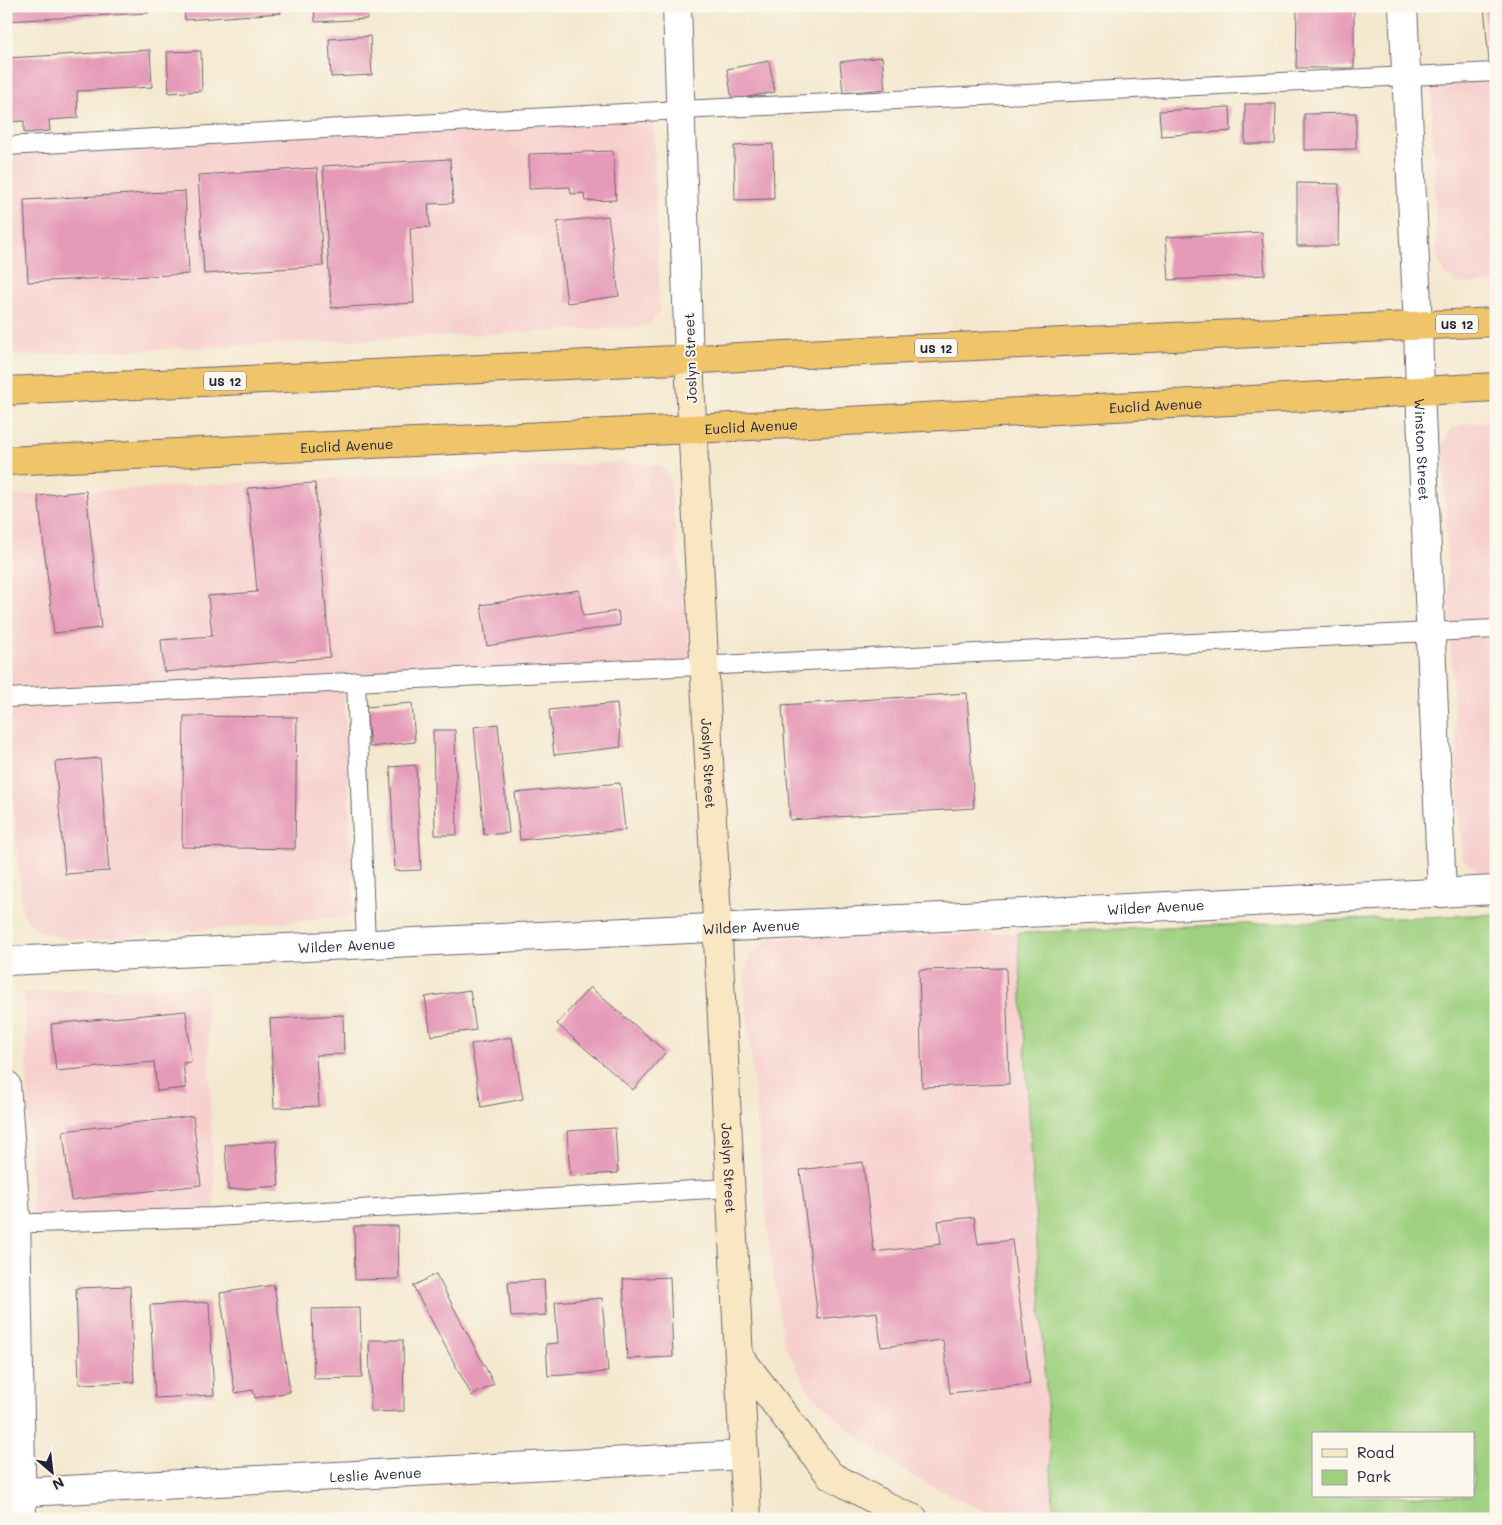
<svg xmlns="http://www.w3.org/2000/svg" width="1502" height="1525" viewBox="0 0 1502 1525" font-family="Mali,sans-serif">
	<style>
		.built { fill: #f7d0cd }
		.green { fill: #9ed07f; stroke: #60795d; fill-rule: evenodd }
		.building { fill: #e59ab7 }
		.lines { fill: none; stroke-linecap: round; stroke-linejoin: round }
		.lane-casing { stroke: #6c676f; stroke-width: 20 }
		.street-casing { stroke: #6c676f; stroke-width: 30 }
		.secondary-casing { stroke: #6c676f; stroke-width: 30 }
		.highway-casing { stroke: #6c676f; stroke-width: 30 }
		.lane { stroke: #fff; stroke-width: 18 }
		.street { stroke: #fff; stroke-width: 28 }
		.secondary { stroke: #f9e7c3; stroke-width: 28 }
		.highway { stroke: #f0c469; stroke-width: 28 }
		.labels { text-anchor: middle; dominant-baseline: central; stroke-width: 4; stroke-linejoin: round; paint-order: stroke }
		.shield { fill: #fbf7ec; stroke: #636270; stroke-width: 1 }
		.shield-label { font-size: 12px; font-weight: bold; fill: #22223b }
		.street-label { font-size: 14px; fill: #22223b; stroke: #fbf7ec }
	</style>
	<rect width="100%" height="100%" fill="#fbf7ec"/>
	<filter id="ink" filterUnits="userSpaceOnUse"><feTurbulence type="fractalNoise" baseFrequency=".02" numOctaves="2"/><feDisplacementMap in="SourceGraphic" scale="10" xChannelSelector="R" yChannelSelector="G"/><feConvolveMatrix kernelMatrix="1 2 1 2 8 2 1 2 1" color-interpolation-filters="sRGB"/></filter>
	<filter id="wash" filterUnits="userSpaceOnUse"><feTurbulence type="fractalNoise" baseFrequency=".0096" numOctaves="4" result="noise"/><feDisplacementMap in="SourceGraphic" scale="20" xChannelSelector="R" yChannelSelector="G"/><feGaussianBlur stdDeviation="1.12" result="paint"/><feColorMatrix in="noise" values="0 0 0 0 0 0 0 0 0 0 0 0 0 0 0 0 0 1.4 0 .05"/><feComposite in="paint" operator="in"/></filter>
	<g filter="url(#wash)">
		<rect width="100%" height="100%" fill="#f4e8cf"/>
		<g class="built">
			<path d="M 1496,72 L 1496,282 L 1457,284 L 1446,275 L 1437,258 L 1431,76 Z"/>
			<path d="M 653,111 L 660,312 L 650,323 L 639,327 L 11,356 L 6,353 L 6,146 Z"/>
			<path d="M 1496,422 L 1496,874 L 1481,875 L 1462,858 L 1450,631 L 1443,446 L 1450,430 L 1466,423 Z"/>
			<path d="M 628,462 L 660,465 L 669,476 L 691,665 L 343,682 L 355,916 L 89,940 L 54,936 L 34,928 L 22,912 L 6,707 L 6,507 L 16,495 Z"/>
			<path d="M 1018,933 L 1054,1519 L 1006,1518 L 964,1502 L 909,1474 L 856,1435 L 810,1393 L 784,1344 L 770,1256 L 744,982 L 749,956 L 769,939 Z"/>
			<path d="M 206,985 L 215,1217 L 33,1224 L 24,992 Z"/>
		</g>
		<path class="green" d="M 1496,914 L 1496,1519 L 1054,1519 L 1018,933 ZM 1313,1434 L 1473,1434 L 1473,1496 L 1313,1496 Z"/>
		<g id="blocks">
			<g class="building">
				<path d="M 6,6 L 148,6 L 148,13 L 6,21 Z"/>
				<path d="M 184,6 L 280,6 L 281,13 L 185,20 Z"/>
				<path d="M 314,6 L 367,6 L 367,19 L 315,22 Z"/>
				<path d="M 1297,6 L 1354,6 L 1354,68 L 1296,68 Z"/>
				<path d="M 1484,6 L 1496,6 L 1496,61 L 1489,62 Z"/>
				<path d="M 370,36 L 372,75 L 331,77 L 329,39 Z"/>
				<path d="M 150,50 L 152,87 L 77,91 L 78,118 L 49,120 L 50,131 L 24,133 L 24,121 L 6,122 L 6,58 Z"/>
				<path d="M 201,51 L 202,91 L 169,93 L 167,52 Z"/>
				<path d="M 882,57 L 885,89 L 843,93 L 840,62 Z"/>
				<path d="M 769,61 L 775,92 L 732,100 L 727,69 Z"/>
				<path d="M 1245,104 L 1276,104 L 1275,144 L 1245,144 Z"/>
				<path d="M 1230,107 L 1231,131 L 1161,136 L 1159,111 Z"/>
				<path d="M 1356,113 L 1356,149 L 1304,150 L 1304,114 Z"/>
				<path d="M 773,144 L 774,199 L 735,200 L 734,146 Z"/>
				<path d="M 613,151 L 616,200 L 585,201 L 584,193 L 571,194 L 570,187 L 529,189 L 529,154 Z"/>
				<path d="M 450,159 L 453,203 L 428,204 L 430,227 L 410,228 L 414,303 L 331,308 L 323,166 Z"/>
				<path d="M 317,168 L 323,266 L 204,274 L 198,175 Z"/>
				<path d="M 1297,183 L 1339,184 L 1338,246 L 1297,246 Z"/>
				<path d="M 185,191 L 189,274 L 28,282 L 24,200 Z"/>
				<path d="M 608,216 L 619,296 L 567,303 L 557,222 Z"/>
				<path d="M 1262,232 L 1265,275 L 1169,280 L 1166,237 Z"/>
				<path d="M 315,483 L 330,657 L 164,672 L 161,640 L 212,636 L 208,596 L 257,592 L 248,488 Z"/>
				<path d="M 86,491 L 101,628 L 54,633 L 38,496 Z"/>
				<path d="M 579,590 L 583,616 L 618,611 L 620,625 L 487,646 L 481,605 Z"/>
				<path d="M 967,693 L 974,808 L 790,820 L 782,705 Z"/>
				<path d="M 412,703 L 415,742 L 370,747 L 366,707 Z"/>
				<path d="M 617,703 L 621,747 L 554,755 L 549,710 Z"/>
				<path d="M 184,716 L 297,717 L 295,849 L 182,847 Z"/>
				<path d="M 498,724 L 509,833 L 484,835 L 474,727 Z"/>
				<path d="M 433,730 L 455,730 L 457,835 L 435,835 Z"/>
				<path d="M 100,758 L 109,871 L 65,874 L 55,762 Z"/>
				<path d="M 416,765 L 421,870 L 395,871 L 390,767 Z"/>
				<path d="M 620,783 L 625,830 L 520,840 L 515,793 Z"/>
				<path d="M 1006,968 L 1009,1084 L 922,1087 L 919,970 Z"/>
				<path d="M 590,987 L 666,1052 L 633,1090 L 557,1024 Z"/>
				<path d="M 470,990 L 476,1030 L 431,1036 L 425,997 Z"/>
				<path d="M 186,1011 L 191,1062 L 183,1063 L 186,1088 L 157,1091 L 154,1062 L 56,1071 L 51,1024 Z"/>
				<path d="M 343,1015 L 344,1054 L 316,1055 L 319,1106 L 274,1108 L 270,1019 Z"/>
				<path d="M 512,1037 L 523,1099 L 481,1107 L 471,1044 Z"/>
				<path d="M 193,1116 L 201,1185 L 71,1200 L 63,1131 Z"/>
				<path d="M 615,1128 L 618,1173 L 570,1176 L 567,1131 Z"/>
				<path d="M 276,1141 L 279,1186 L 228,1190 L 225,1145 Z"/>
				<path d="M 863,1162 L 874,1252 L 941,1244 L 938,1221 L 974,1217 L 978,1244 L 1012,1240 L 1030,1384 L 950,1393 L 943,1340 L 881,1347 L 877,1312 L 818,1319 L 800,1170 Z"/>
				<path d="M 354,1226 L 398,1226 L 399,1279 L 355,1280 Z"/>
				<path d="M 436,1274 L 494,1384 L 472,1396 L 413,1286 Z"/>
				<path d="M 670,1277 L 673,1357 L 627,1359 L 623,1279 Z"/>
				<path d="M 544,1280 L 546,1315 L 511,1317 L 508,1282 Z"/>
				<path d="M 274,1285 L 290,1392 L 255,1398 L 253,1390 L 235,1393 L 220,1293 Z"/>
				<path d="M 130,1286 L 134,1382 L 79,1384 L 76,1288 Z"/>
				<path d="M 602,1298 L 608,1372 L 548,1376 L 546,1344 L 558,1343 L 555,1302 Z"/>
				<path d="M 209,1302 L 214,1395 L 155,1398 L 150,1305 Z"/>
				<path d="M 360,1308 L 362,1378 L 314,1379 L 312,1309 Z"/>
				<path d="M 369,1340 L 403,1340 L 404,1411 L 371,1412 Z"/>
			</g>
		</g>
	</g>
	<g filter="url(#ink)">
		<use href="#blocks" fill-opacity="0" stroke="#6c676f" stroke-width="1"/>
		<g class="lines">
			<defs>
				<g id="lane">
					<path d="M 6,146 L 681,110 L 1496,72"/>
					<path d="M 356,681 L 366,945"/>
					<path d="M 6,698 L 1496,629"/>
					<path d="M 7,1224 L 215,1217 L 730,1188"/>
				</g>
				<g id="street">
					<path d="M 677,6 L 689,360"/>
					<path id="s1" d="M 1403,6 L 1418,326 L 1420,391 L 1442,893"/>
					<path id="s2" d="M 6,961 L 819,923 L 1496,890"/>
					<path d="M 6,1084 L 16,1217 L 22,1519"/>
					<path id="s3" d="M 6,1493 L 744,1455"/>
				</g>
				<g id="secondary">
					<path id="s4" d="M 689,360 L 747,1519"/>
					<path d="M 739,1356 L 830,1475 L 895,1511 L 914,1519"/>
				</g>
				<g id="highway">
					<path d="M 6,391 L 1496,322"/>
					<path id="s5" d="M 6,461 L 693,429 L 1496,387"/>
				</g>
			</defs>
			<use href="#lane" class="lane-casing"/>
			<use href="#street" class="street-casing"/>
			<use href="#secondary" class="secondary-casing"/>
			<use href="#highway" class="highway-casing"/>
			<use href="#lane" class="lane"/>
			<use href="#street" class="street"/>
			<use href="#secondary" class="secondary"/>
			<use href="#highway" class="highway"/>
		</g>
	</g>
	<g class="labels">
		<g class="shield">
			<rect x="1436" y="314.5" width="42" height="19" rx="4"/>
			<rect x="915" y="338.5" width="42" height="19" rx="4"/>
			<rect x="204" y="371.5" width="42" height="19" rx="4"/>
		</g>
		<g class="shield-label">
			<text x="1457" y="324">US 12</text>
			<text x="936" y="348">US 12</text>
			<text x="225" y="381">US 12</text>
		</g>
		<g class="street-label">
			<text transform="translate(690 358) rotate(-92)">Joslyn Street</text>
			<text stroke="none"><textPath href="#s5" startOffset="1151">Euclid Avenue</textPath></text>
			<text stroke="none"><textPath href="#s5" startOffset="746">Euclid Avenue</textPath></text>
			<text stroke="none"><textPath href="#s5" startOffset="341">Euclid Avenue</textPath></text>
			<text stroke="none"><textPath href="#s1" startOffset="444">Winston Street</textPath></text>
			<text stroke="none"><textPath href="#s4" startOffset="404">Joslyn Street</textPath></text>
			<text stroke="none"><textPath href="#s2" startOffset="1151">Wilder Avenue</textPath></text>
			<text stroke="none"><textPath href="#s2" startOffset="746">Wilder Avenue</textPath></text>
			<text stroke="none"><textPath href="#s2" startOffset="341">Wilder Avenue</textPath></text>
			<text stroke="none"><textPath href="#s4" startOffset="809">Joslyn Street</textPath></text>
			<text stroke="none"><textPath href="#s3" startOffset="370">Leslie Avenue</textPath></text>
		</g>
	</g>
	<rect width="1502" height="1525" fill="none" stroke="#fbf7ec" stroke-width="25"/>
	<rect x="1312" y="1432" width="162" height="65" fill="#fbf7ec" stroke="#a4a2a5"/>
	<rect x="1322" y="1449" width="25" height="8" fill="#f9e7c3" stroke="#a4a2a5"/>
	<text x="1357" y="1458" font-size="15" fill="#22223b">Road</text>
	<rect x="1322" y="1470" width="25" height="15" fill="#9ed07f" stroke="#a4a2a5"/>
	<text x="1357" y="1482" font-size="15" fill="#22223b">Park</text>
	<g transform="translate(52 1472) rotate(152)" stroke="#fbf7ec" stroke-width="4" paint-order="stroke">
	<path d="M0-4L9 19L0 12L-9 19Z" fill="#22223b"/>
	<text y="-8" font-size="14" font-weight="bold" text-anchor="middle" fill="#22223b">N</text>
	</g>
</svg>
